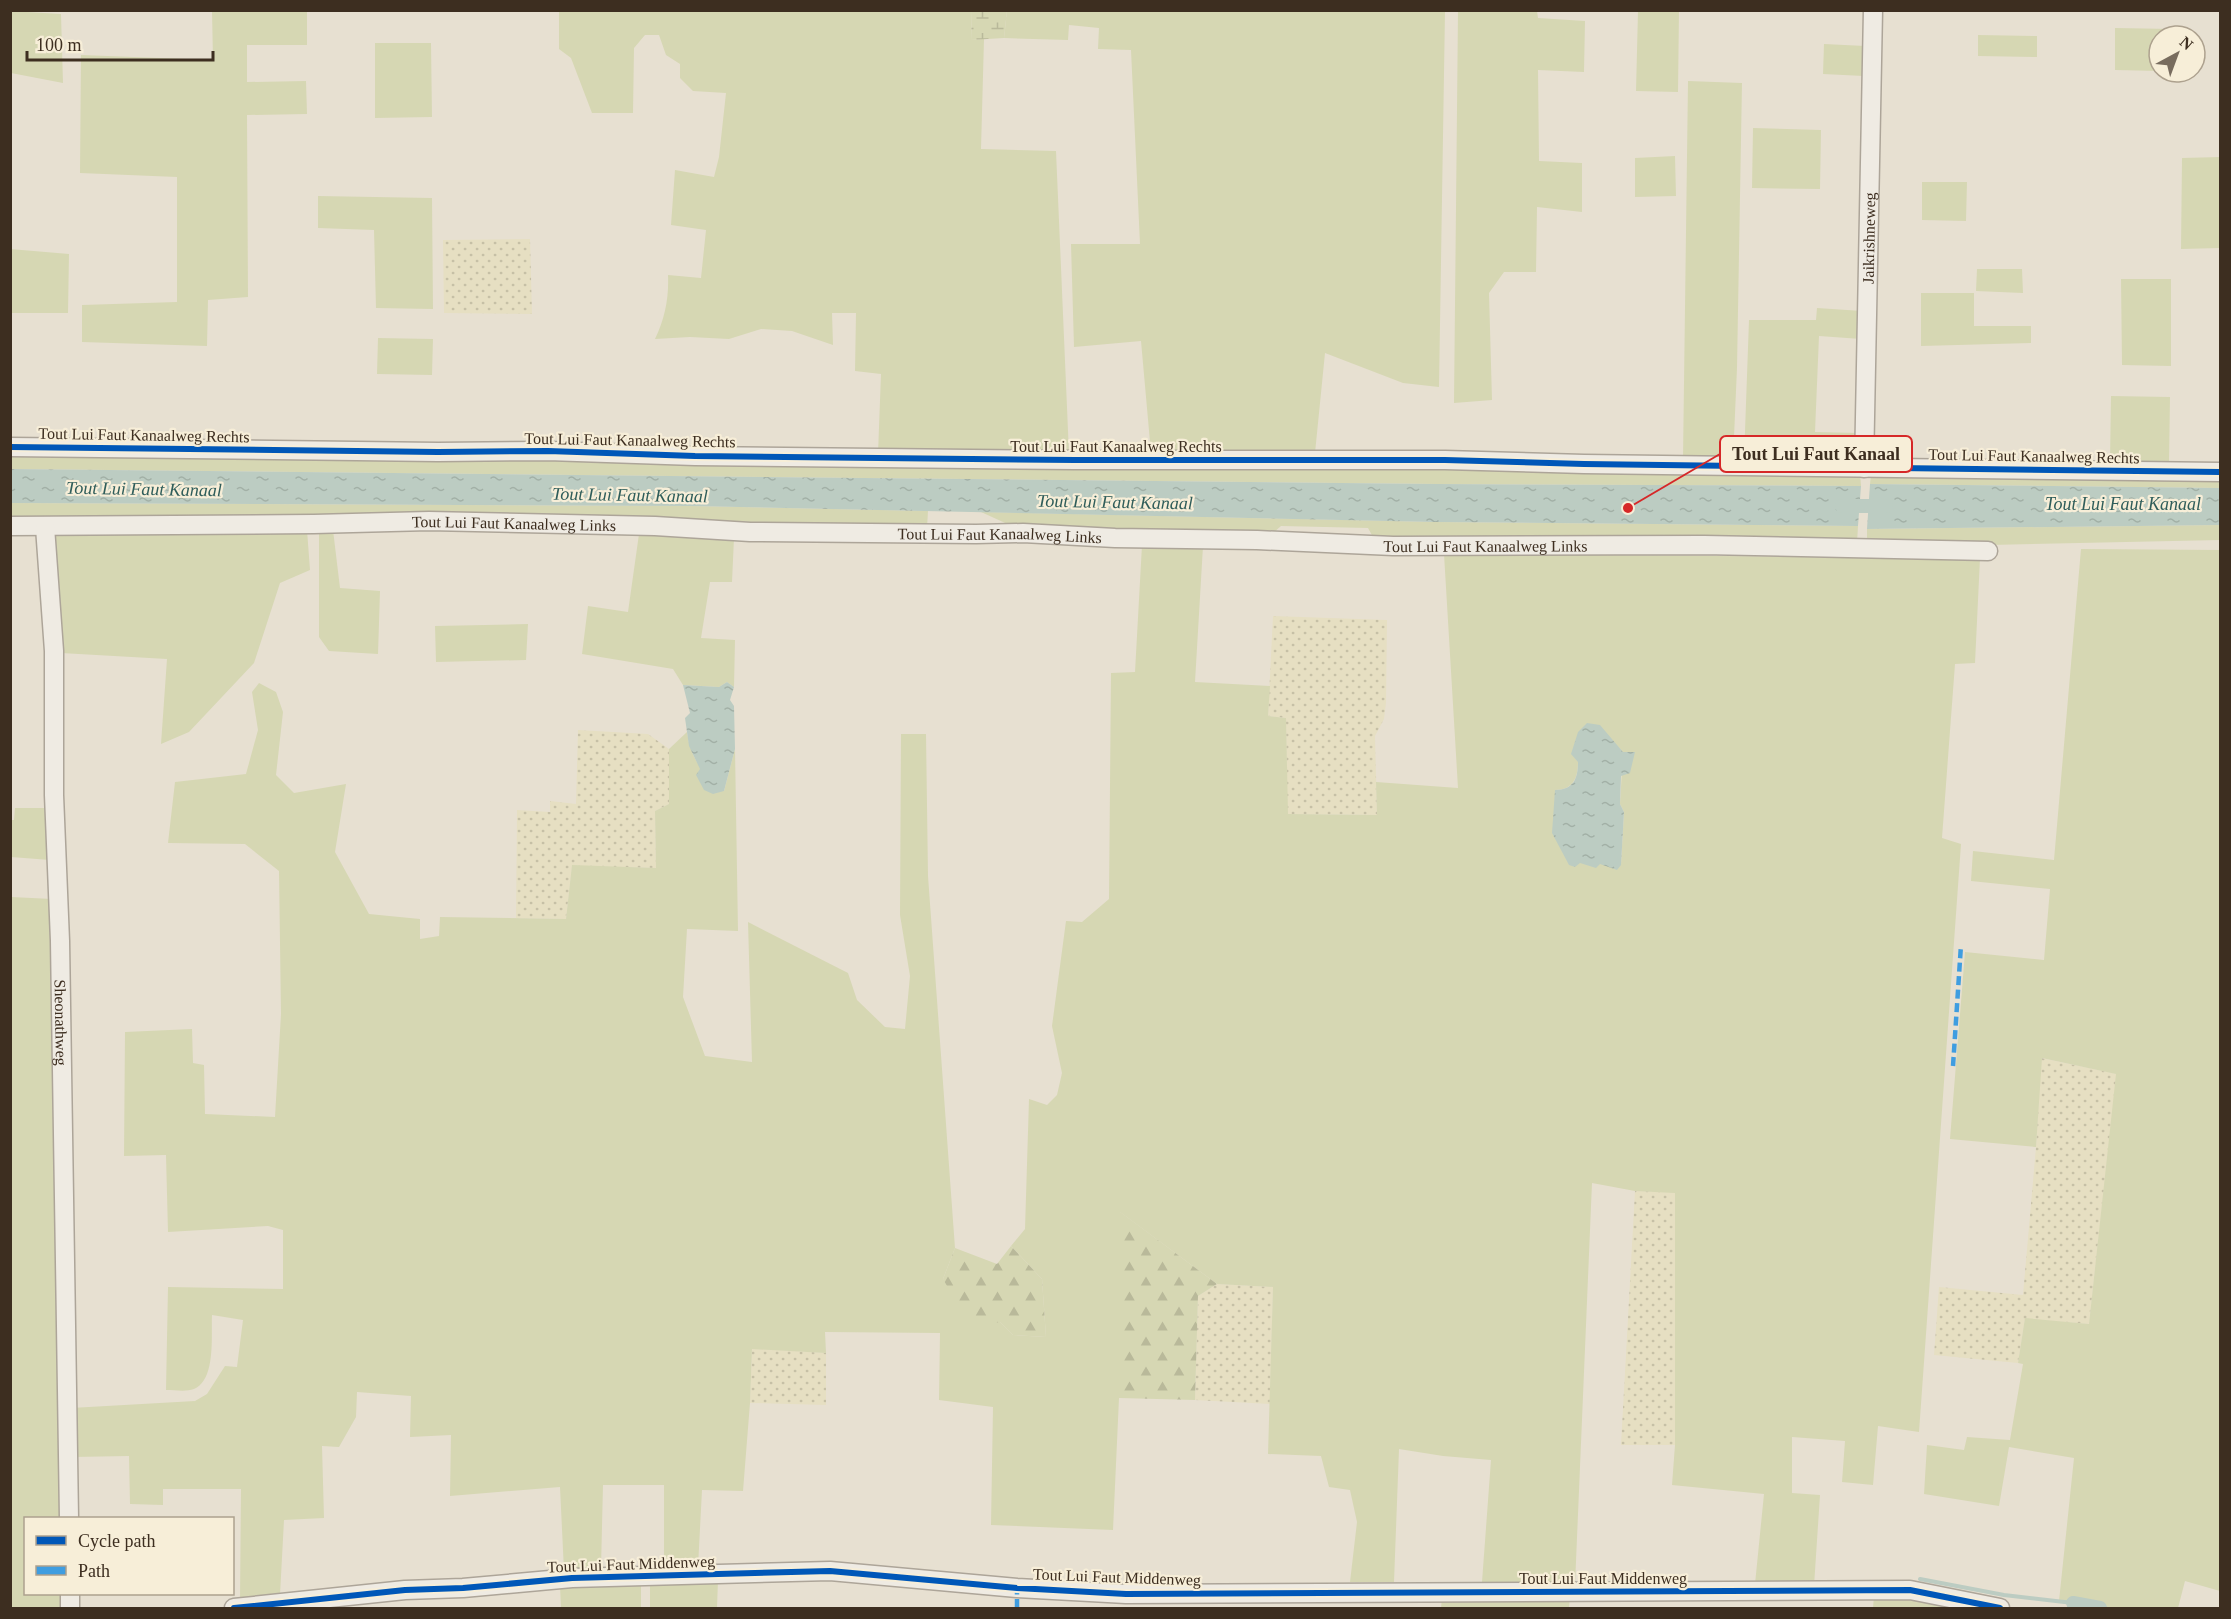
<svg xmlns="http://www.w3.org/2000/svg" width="2231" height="1619" viewBox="0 0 2231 1619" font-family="'Times New Roman',serif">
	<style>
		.farmland { fill: url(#farmland-dots) }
		.grass { fill: #d6d7b3; fill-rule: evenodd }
		.forest { fill: url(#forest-firs) }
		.wetland { fill: url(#wetland-marsh) }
		.water { fill: url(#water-ripples) }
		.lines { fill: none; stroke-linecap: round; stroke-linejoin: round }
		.stream { stroke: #bcccc2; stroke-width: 4 }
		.canal { stroke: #bcccc2; stroke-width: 14 }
		.minor-casing { stroke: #ada599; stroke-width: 21 }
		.minor { stroke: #efebe3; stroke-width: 18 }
		.quiet { stroke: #3f9de0; stroke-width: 4.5; stroke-dasharray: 9 4.5; stroke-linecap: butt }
		.cycleway-casing { stroke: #f7eed8; stroke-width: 10 }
		.cycleway { stroke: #0057b8; stroke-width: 6 }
		.labels { text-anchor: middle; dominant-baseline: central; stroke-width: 4.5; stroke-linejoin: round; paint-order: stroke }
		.street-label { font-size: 16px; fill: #3d2e20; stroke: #f7eed8 }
		.water-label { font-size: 18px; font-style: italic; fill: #2f5d5a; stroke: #f7eed8 }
		.leader { fill: none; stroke: #d62828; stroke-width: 2 }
		.callout-dot { fill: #d62828; stroke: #f7eed8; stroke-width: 2 }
		.callout { fill: #f7eed8; stroke: #d62828; stroke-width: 2 }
		.callout-label { font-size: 18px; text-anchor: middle; font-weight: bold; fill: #3d2e20 }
	</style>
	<defs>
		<pattern id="farmland-dots" width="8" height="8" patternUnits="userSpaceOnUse" patternTransform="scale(1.5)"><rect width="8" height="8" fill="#e6dfc2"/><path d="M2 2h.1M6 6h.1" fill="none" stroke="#c6c0a6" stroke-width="1.8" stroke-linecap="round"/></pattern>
		<pattern id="forest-firs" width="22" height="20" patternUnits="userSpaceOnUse" patternTransform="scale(1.5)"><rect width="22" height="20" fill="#d6d7b3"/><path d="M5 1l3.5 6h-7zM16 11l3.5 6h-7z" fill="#b9b99a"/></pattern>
		<pattern id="wetland-marsh" width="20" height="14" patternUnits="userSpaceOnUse" patternTransform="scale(1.5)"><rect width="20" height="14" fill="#d6d7b3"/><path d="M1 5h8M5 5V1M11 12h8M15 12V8" fill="none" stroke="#b9b99a"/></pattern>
		<pattern id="water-ripples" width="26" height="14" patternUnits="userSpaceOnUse" patternTransform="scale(1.5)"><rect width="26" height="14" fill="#bcccc2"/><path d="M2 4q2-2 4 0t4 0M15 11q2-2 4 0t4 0" fill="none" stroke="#a2b0a6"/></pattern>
	</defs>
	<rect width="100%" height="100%" fill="#e7e0d1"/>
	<g class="farmland">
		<path d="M 530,239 L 532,314 L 444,313 L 443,240 Z"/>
		<path d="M 1273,616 L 1387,620 L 1386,703 L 1384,719 L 1375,736 L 1377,815 L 1287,814 L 1286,718 L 1268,716 Z"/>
		<path d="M 578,730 L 648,734 L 669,749 L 669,804 L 655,811 L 656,868 L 572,866 L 566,919 L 516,918 L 517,810 L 550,812 L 550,801 L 576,804 Z"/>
		<path d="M 2041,1058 L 2117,1074 L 2089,1324 L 2025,1319 L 2018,1363 L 1934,1355 L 1939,1287 L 2023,1295 L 2036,1147 Z"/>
		<path d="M 1635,1191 L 1675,1192 L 1675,1445 L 1621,1445 Z"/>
		<path d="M 1217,1284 L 1273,1287 L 1270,1404 L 1195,1400 L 1198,1296 Z"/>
		<path d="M 752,1348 L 826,1353 L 826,1405 L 750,1403 Z"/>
	</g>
	<g class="grass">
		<path d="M 10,11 L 61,14 L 63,83 L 11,73 Z"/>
		<path d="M 212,11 L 307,11 L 307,45 L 247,45 L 247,82 L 306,81 L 307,114 L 247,115 L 248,297 L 208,300 L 207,346 L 82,342 L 82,305 L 177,302 L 177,177 L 80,173 L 81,55 L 213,60 Z"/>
		<path d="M 559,11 L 972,11 L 971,40 L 984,39 L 981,149 L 1056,151 L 1069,454 L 878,454 L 881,374 L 855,371 L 856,313 L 832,313 L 833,345 L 792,331 L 761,329 L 729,339 L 690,337 L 655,339 C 665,318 669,298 668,275 L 701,278 L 706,230 L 671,225 L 675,170 L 714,177 L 719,157 L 726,93 L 693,91 L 680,78 L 680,64 L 666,55 L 659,35 L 645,35 L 634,48 L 633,113 L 592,113 L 571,58 L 559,49 Z"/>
		<path d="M 1007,11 L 1445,11 L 1439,387 L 1403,383 L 1325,353 L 1315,453 L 1151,453 L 1141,341 L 1074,347 L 1071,244 L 1140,244 L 1131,50 L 1098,49 L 1099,28 L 1069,25 L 1068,40 L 1004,38 Z"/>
		<path d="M 1458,11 L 1537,11 L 1538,18 L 1585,21 L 1584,72 L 1538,70 L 1539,161 L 1582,163 L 1582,212 L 1537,207 L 1536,272 L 1504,272 L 1489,293 L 1492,400 L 1454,403 Z"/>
		<path d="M 1638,11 L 1679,11 L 1678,92 L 1636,91 Z"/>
		<path d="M 2115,28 L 2173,29 L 2172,36 L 2159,36 L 2159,71 L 2115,70 Z"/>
		<path d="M 1978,35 L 2037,36 L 2037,57 L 1978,56 Z"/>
		<path d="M 375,43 L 431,43 L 432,117 L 375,118 Z"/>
		<path d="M 1824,44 L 1865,46 L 1864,76 L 1823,74 Z"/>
		<path d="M 1688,81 L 1742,83 L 1737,368 L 1733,460 L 1683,458 Z"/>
		<path d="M 1753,128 L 1821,130 L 1820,189 L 1752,188 Z"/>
		<path d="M 1675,156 L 1676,196 L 1635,197 L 1635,158 Z"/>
		<path d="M 2220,157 L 2220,248 L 2181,249 L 2182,158 Z"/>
		<path d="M 1922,182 L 1967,182 L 1966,221 L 1922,220 Z"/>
		<path d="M 318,196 L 432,198 L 433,309 L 376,308 L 374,230 L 318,228 Z"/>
		<path d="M 10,249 L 69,254 L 68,313 L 11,313 Z"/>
		<path d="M 1977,269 L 2022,269 L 2023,293 L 1976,291 Z"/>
		<path d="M 2121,279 L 2171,279 L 2171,366 L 2122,365 Z"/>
		<path d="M 1921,293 L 1974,293 L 1974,326 L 2031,326 L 2031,343 L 1921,346 Z"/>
		<path d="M 1817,308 L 1862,311 L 1861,339 L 1819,336 L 1815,432 L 1858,433 L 1857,462 L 1744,459 L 1749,320 L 1816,320 Z"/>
		<path d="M 378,338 L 433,339 L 432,375 L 377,374 Z"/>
		<path d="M 2111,396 L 2170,397 L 2169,463 L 2110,462 Z"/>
		<path d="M 10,453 L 1860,473 L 1861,486 L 1437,484 L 11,469 Z"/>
		<path d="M 1871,475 L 2220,479 L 2220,488 L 1870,484 Z"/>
		<path d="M 10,503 L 690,506 L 928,511 L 927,528 L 690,520 L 11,518 Z"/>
		<path d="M 981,512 L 1435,522 L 1858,526 L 1857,543 L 1373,537 L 1368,528 L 1281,526 L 1273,533 L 1014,527 Z"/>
		<path d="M 2220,525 L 2220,540 L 1989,545 L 1867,544 L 1867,529 Z"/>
		<path d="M 307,530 L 310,570 L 280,583 L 254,663 L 189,732 L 161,744 L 167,659 L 61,653 L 55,533 Z"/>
		<path d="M 333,530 L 340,588 L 380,591 L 378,654 L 329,651 L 319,637 L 319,531 Z"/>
		<path d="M 639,534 L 734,538 L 732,582 L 710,582 L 701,638 L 735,640 L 734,687 L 727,682 L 719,687 L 683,685 L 673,669 L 582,654 L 588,606 L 628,612 Z"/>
		<path d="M 1142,545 L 1203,546 L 1195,682 L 1270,686 L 1268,716 L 1286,718 L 1288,814 L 1377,815 L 1376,782 L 1458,788 L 1444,554 L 1980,558 L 1975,663 L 1955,664 L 1942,838 L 1961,844 L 1919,1432 L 1878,1426 L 1873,1485 L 1842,1482 L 1845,1441 L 1792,1437 L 1792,1493 L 1820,1495 L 1814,1586 L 1755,1584 L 1764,1494 L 1672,1485 L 1675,1445 L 1675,1193 L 1635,1191 L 1592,1183 L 1575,1585 L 1482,1582 L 1491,1460 L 1443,1456 L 1399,1449 L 1394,1582 L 1350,1582 L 1357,1522 L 1350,1490 L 1329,1487 L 1321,1456 L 1268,1454 L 1273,1287 L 1217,1284 L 1120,1212 L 1119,1398 L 1113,1530 L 991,1525 L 993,1407 L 939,1400 L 940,1333 L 825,1332 L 826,1353 L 752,1349 L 750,1403 L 743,1491 L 702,1490 L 698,1567 L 664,1568 L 664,1485 L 603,1485 L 601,1568 L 564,1571 L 560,1487 L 450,1496 L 451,1435 L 410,1437 L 411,1396 L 357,1392 L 356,1417 L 339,1447 L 322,1446 L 324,1518 L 284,1520 L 280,1595 L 240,1601 L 241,1489 L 163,1489 L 163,1505 L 130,1504 L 129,1456 L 72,1457 L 71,1408 L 195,1401 L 207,1394 L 225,1366 L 237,1367 L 243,1320 L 212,1315 C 211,1336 216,1380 194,1389 C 186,1392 175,1390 166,1390 L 168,1287 L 283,1289 L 283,1230 L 268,1226 L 168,1232 L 166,1155 L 124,1156 L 125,1032 L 192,1029 L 193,1063 L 204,1065 L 205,1114 L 275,1117 L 281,1014 L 279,871 L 245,844 L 168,843 L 175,782 L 246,774 L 258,730 L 252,692 L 259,683 L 276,692 L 283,712 L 276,775 L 294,793 L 346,784 L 335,852 L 369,914 L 420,919 L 420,939 L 439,936 L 440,917 L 566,919 L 572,865 L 656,868 L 655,811 L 669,804 L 669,749 L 687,732 C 691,761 703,772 724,791 L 735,749 L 738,931 L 687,929 L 683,997 L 705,1056 L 752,1062 L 748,922 L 848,973 L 857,1000 L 885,1027 L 905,1029 L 910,976 L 900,915 L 901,734 L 926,734 L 928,876 L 955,1248 L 943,1279 L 1000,1322 L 1013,1335 L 1046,1337 L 1042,1279 L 1011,1246 L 1025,1229 L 1029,1099 L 1047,1105 L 1057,1095 L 1062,1073 L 1052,1026 L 1066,921 L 1082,922 L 1109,899 L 1111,673 L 1135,672 ZM 1611,740 L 1623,752 L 1620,804 L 1624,812 L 1621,864 L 1579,862 L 1555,790 C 1573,790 1578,778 1578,762 Z"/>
		<path d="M 2081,549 L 2220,550 L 2220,1591 L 2185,1581 L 2178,1608 L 2100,1608 L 2059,1601 L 2074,1458 L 2009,1447 L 1999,1506 L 1924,1494 L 1927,1445 L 1964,1450 L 1967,1437 L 2010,1440 L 2023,1364 L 2018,1363 L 2025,1318 L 2089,1324 L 2116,1074 L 2042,1058 L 2036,1147 L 1950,1139 L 1965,952 L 2044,960 L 2050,889 L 1971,881 L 1973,851 L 2054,860 Z"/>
		<path d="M 528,624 L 526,660 L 436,662 L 435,626 Z"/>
		<path d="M 15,808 L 48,808 L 50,860 L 11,857 L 10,820 L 14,820 Z"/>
		<path d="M 11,897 L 52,899 L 62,1518 L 26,1518 L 26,1594 L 63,1594 L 63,1608 L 11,1608 Z"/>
		<path d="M 641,1580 L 641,1608 L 561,1608 L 560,1586 Z"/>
		<path d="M 718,1580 L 717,1608 L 650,1608 L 650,1583 Z"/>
		<path d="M 1874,1596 L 1914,1596 L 1975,1608 L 1873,1608 Z"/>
		<path d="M 1570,1597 L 1569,1608 L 1441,1608 L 1442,1598 Z"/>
	</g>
	<g class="forest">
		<path d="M 1119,1211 L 1217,1284 L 1198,1296 L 1195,1400 L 1119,1398 Z"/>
		<path d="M 1011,1246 L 1042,1279 L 1046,1337 L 1013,1335 L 1000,1322 L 971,1327 L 943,1279 L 955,1248 L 997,1264 Z"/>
	</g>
	<path class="wetland" d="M 972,11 L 1007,11 L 1004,38 L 971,40 Z"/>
	<g class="water">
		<path d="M 11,469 L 1437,484 L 1861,486 L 1858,526 L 1435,522 L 690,506 L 11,503 Z"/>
		<path d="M 1870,484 L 2220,488 L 2220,525 L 1867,529 Z"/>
		<path d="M 727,682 L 734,687 L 730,700 L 734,706 L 735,749 L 724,791 L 713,794 L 704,790 L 696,775 L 700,769 L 689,746 L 685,718 L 690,713 L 683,685 L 719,687 Z"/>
		<path d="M 1587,723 L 1600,725 L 1623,752 L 1635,752 L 1630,773 L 1621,776 L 1620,804 L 1624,812 L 1621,865 L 1617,870 L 1600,864 L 1596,868 L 1580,863 L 1575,867 L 1569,865 L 1552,833 L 1555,790 C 1573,790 1578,779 1578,762 L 1571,754 L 1578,732 Z"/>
	</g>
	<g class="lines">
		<path class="stream" d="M 1920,1579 L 2004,1595 L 2073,1603"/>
		<g class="canal">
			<path d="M 1842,506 L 1886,506"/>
			<path d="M 2073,1603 L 2100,1608"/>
		</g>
		<defs>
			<g id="minor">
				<path d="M 10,447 L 438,452 L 548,451 L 695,456 L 1075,460 L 1445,460 L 1584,464 L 2220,472"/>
				<path id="s1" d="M 1864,468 L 1873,10"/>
				<path id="s2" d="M 10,526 L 314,524 L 429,521 L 655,526 L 750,532 L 976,534 L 1023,533 L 1115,538 L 1257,540 L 1393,546 L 1704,545 L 1988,551"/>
				<path id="s3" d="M 45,527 L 54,651 L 54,795 L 60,941 L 69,1518"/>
				<path d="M 70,1608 L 70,1594"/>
				<path d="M 234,1608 L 405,1590 L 463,1588 L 572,1578 L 830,1571 L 1017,1588 L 1126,1594 L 1910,1590 L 2000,1608"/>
			</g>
		</defs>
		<use href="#minor" class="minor-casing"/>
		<use href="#minor" class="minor"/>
		<g class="quiet">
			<path d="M 1953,1066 L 1961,945"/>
			<path d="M 1017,1608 L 1017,1588"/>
		</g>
		<defs>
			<g id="cycleway">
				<path d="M 10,447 L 438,452 L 548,451 L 695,456 L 1075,460 L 1445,460 L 1584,464 L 2220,472"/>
				<path d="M 234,1608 L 405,1590 L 463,1588 L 572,1578 L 830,1571 L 1017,1588 L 1126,1594 L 1910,1590 L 2000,1608"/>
			</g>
		</defs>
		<use href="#cycleway" class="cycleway-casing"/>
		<use href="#cycleway" class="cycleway"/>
	</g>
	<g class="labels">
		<g class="street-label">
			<text stroke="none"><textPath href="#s1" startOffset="230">Jaikrishneweg</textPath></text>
			<text transform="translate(144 435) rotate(1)">Tout Lui Faut Kanaalweg Rechts</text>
			<text transform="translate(630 440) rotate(1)">Tout Lui Faut Kanaalweg Rechts</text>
			<text x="1116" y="446">Tout Lui Faut Kanaalweg Rechts</text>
			<text transform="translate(2034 456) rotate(1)">Tout Lui Faut Kanaalweg Rechts</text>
			<text stroke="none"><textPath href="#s2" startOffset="504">Tout Lui Faut Kanaalweg Links</textPath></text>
			<text stroke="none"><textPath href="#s2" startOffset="990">Tout Lui Faut Kanaalweg Links</textPath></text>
			<text stroke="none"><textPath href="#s2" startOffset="1476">Tout Lui Faut Kanaalweg Links</textPath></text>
			<text stroke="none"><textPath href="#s3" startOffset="496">Sheonathweg</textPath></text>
			<text transform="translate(631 1564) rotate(-2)">Tout Lui Faut Middenweg</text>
			<text transform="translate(1117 1577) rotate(2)">Tout Lui Faut Middenweg</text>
			<text x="1603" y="1578">Tout Lui Faut Middenweg</text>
		</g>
		<g class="water-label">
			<text transform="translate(144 489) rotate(1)">Tout Lui Faut Kanaal</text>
			<text transform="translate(630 495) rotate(1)">Tout Lui Faut Kanaal</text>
			<text transform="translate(1115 502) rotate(1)">Tout Lui Faut Kanaal</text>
			<text x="2123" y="504">Tout Lui Faut Kanaal</text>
		</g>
	</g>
	<path class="leader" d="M1628 508L1720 454"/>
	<circle class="callout-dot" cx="1628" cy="508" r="6"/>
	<rect class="callout" x="1720" y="436" width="192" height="36" rx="6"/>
	<g class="callout-label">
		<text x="1816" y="460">Tout Lui Faut Kanaal</text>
	</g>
	<rect width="2231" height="1619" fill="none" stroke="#3d2e20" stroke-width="24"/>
	<rect x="24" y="1517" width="210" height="78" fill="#f7eed8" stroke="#ada18e" stroke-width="1.5"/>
	<rect x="36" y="1536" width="30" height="9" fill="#0057b8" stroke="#ada18e" stroke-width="1.5"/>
	<text x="78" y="1547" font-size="18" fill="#3d2e20">Cycle path</text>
	<rect x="36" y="1566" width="30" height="9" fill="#3f9de0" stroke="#ada18e" stroke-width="1.5"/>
	<text x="78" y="1577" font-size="18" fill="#3d2e20">Path</text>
	<g transform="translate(2177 54) rotate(41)"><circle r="28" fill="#f7eed8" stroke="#ada18e" stroke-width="1.5"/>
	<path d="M0-4.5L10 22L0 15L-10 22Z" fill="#786c5e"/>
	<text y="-9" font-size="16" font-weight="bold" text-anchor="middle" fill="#3d2e20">N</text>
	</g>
	<path d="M27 51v9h186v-9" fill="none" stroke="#3d2e20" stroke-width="3"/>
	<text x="36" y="51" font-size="18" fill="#3d2e20" stroke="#f7eed8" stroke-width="4.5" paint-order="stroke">100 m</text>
</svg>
